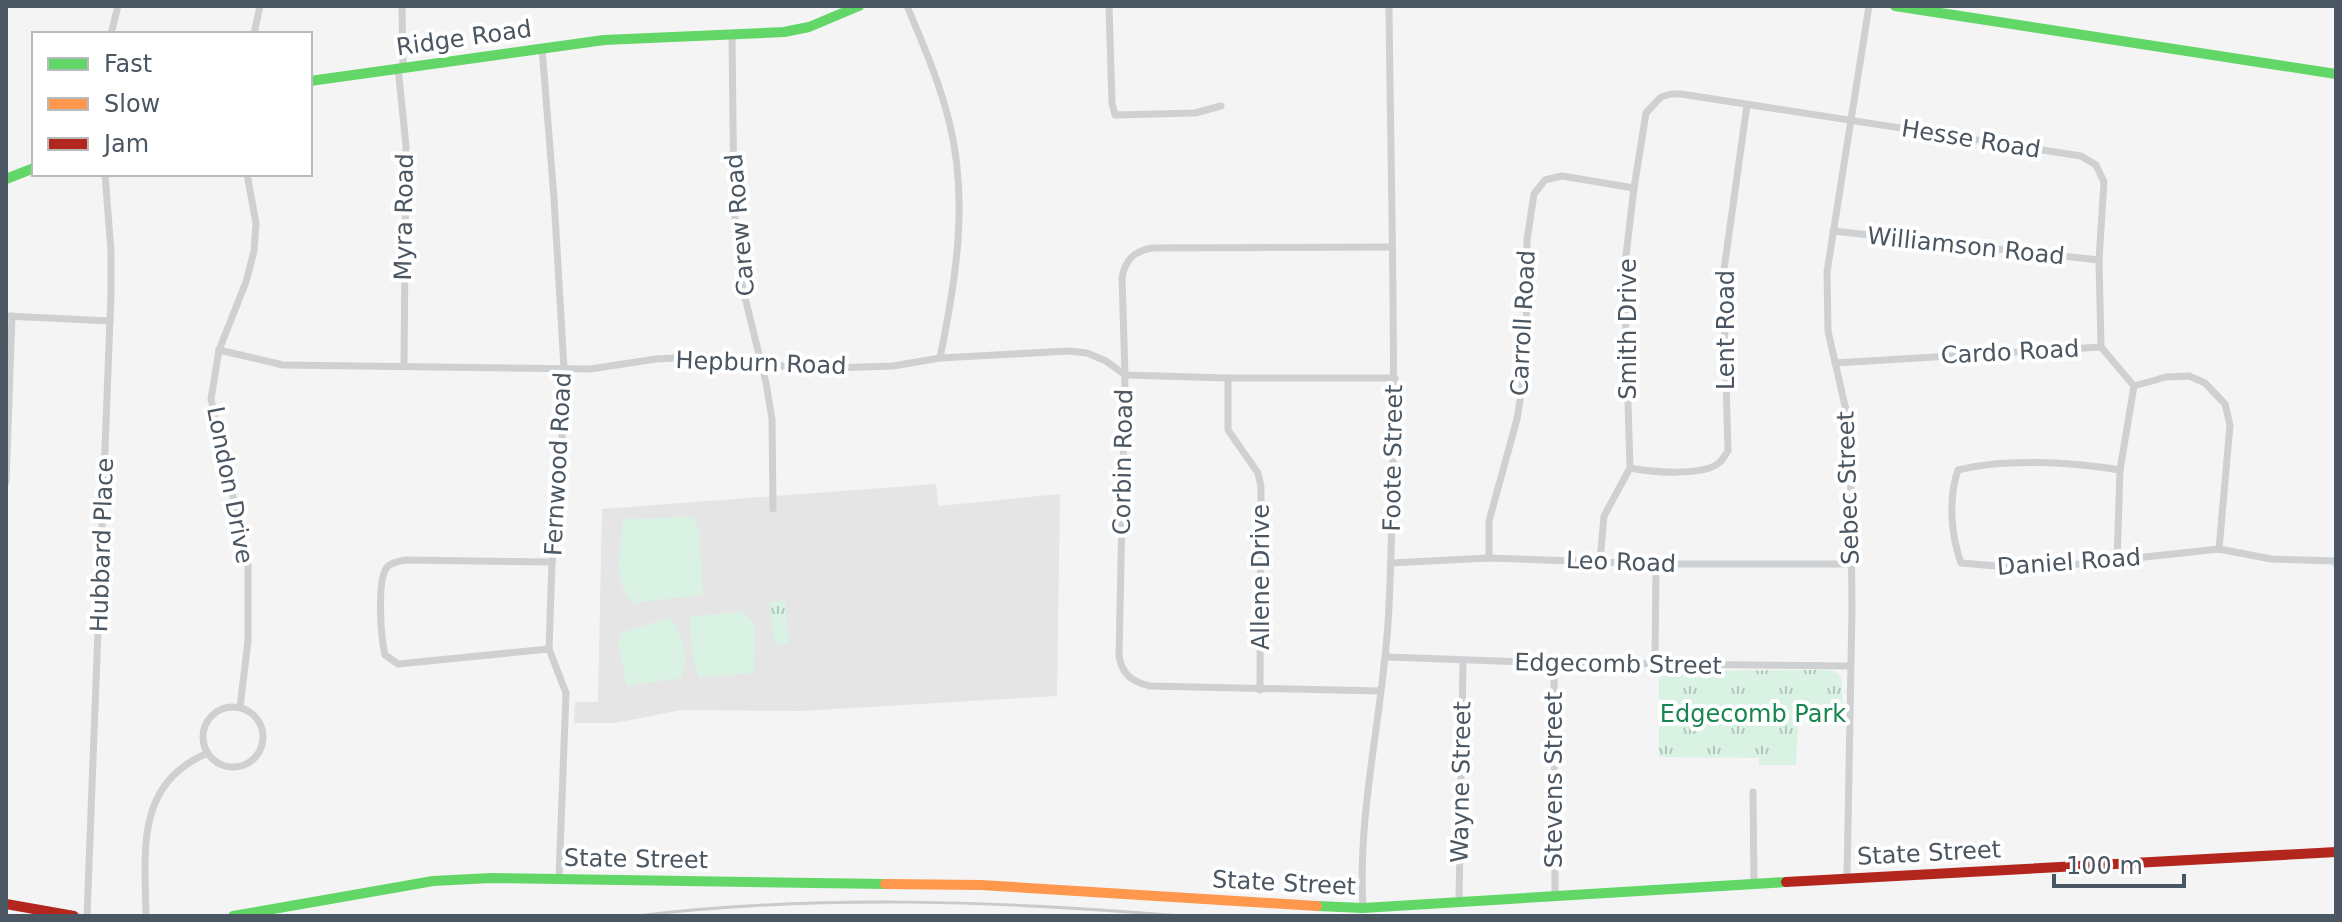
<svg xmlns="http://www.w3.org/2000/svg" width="2342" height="922" viewBox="0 0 2342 922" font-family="'DejaVu Sans',sans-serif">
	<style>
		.education { fill: #e6e5e6 }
		.park { fill: url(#park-tufts) }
		.garden { fill: #d9f2e3 }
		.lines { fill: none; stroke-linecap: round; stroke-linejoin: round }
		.street { stroke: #ced0d2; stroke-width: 7 }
		.fast { stroke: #63d668; stroke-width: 10 }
		.slow { stroke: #ff974d; stroke-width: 10 }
		.jam { stroke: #b3261e; stroke-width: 10 }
		.rail { stroke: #c9cacc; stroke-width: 3 }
		.labels { text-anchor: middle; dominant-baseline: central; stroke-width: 8; stroke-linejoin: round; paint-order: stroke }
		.street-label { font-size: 24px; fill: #4a5661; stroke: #fff }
		.park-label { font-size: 24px; fill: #17864f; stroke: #fff }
	</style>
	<defs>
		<pattern id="park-tufts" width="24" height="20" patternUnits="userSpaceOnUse" patternTransform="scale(2)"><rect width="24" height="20" fill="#d9f2e3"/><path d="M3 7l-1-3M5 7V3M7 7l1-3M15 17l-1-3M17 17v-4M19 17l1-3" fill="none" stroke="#b2c7bb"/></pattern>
	</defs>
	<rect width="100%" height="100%" fill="#f4f4f4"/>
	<path class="education" d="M 936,484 L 938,506 L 1060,494 L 1057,696 L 802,711 L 681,710 L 615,723 L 574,723 L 575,702 L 598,702 L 602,509 Z"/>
	<g class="park">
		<path d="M 785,600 L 789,643 L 775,645 L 769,602 Z"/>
		<path d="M 1822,670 L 1834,671 L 1841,677 L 1843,714 L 1798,715 L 1796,765 L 1759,765 L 1759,758 L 1659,757 L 1659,671 Z"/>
	</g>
	<g class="garden">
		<path d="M 692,517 L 699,528 L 703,595 L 633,603 C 611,581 621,549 623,519 Z"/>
		<path d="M 744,612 L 755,625 L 754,673 L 699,678 L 692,654 L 690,616 Z"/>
		<path d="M 670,617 C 683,637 690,657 681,678 L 627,686 L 618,644 L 621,633 Z"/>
	</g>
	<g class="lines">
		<g class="street">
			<path d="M 402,6 L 403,67"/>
			<path d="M 907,6 C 923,44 939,81 949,121 C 969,200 956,280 940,358"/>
			<path d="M 1109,6 L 1112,103 L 1115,115 L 1195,113 L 1221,106"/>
			<path d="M 111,34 L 118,6"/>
			<path d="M 254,34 L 260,6"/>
			<path d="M 732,35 L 734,208 L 740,277 L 766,383 L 772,419 L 773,509"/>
			<path d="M 542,48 L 554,198 L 564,368 L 560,513 L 552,562 L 549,649 L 566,693 L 559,878"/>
			<path d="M 398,67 L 406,146 L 404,366"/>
			<path d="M 1833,231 L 2099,260"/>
			<path d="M 6,316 L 110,321"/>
			<path d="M 2101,347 L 2134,386 L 2120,470 L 2117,561"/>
			<path d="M 219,350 L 283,365 L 590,369 L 656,359 L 712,356 L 761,362 L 799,369 L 893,366 L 940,358 L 1069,351 L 1087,353 L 1106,361 L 1125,375 L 1228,378 L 1395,378"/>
			<path d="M 1835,363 L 2101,347"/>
			<path d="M 1228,378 L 1228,430 L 1258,473 L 1261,487 L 1260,690"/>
			<path d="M 2134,386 L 2166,377 L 2189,376 L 2205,383 L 2225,404 L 2230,425 L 2219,549"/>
			<path d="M 1630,468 C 1650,472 1704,477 1720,462 C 1723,459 1725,455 1728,451 L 1723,277 L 1747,105"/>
			<path d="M 2120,470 C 2072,462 2005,458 1958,470 C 1948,499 1951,535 1961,563 L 2033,569 L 2219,549 L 2271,559 L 2335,561 L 2336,564"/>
			<path d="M 6,482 L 12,316"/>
			<path d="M 1489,558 L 1489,521 L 1517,419 L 1526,363 L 1527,240 L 1534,194 L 1545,180 L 1562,176 L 1634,188"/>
			<path d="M 1600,561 L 1604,516 L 1630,468 L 1624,272 L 1634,188 L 1646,113 L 1661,97 L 1671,94 L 1681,94 L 2081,156 L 2096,165 L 2104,182 L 2099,260 L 2101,347"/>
			<path d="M 1391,563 L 1489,558 L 1656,564 L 1850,564"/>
			<path d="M 549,649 L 398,664 L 385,655 C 381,638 376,578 388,566 C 392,563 400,561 406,560 L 552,562"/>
			<path d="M 1387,657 L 1554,663 L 1850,666"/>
			<path d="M 1554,663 L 1555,896"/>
			<path d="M 1655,664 L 1656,564"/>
			<path d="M 1380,691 L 1150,686 C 1133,682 1122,675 1119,656 L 1125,375 L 1122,278 C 1125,260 1134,251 1152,248 L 1392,247"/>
			<circle cx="233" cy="737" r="30"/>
			<path d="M 240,707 L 248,641 L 248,563 L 211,399 L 219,350 L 246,282 L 254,251 L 256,223 L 247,174"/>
			<path d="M 1753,792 L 1754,884"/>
			<path d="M 1847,878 L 1852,609 L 1850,428 L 1828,331 L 1827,272 L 1869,6"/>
			<path d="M 1459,902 L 1463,662"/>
			<path d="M 1363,908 C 1357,806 1385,707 1389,606 C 1398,406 1391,206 1389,6"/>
			<path d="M 87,916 L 111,293 L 111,252 L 105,174"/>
			<path d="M 146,916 C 145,851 135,783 208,753"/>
		</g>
		<g class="fast">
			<path d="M 1895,6 L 2336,74"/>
			<path d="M 310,81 L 604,40 L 784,32 L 809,27 L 859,6"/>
			<path d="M 6,179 L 34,168"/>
			<path d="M 1317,906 L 1363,908 L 1786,882"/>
			<path d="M 233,916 L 433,881 L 491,878 L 885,884"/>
		</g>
		<path class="slow" d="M 885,884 L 981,885 L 1317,906"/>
		<g class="jam">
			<path d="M 1786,882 L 2336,852"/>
			<path d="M 6,904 L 74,916"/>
		</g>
		<path class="rail" d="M 637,916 C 818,894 1000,901 1181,916"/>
	</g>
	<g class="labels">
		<g class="street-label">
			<text transform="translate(464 38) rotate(-8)">Ridge Road</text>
			<text transform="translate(1971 139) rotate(9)">Hesse Road</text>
			<text transform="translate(404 217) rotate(-89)">Myra Road</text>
			<text transform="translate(740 225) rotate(-95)">Carew Road</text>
			<text transform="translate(1966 246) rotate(6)">Williamson Road</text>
			<text transform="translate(1523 323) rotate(-87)">Carroll Road</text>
			<text transform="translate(1628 329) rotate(-90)">Smith Drive</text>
			<text transform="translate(1726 330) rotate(-90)">Lent Road</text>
			<text transform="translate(2010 352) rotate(-3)">Cardo Road</text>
			<text transform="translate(761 363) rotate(2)">Hepburn Road</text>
			<text transform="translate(1393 458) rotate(-89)">Foote Street</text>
			<text transform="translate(1123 462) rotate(-89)">Corbin Road</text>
			<text transform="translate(558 464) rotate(-87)">Fernwood Road</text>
			<text transform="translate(230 485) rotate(79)">London Drive</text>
			<text transform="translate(1848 488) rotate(-92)">Sebec Street</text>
			<text transform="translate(102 545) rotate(-88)">Hubbard Place</text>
			<text transform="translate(1621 562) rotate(2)">Leo Road</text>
			<text transform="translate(2069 562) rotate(-4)">Daniel Road</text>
			<text transform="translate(1261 577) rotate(-90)">Allene Drive</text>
			<text transform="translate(1618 664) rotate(1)">Edgecomb Street</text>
			<text transform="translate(1554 780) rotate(-90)">Stevens Street</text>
			<text transform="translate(1461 782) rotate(-89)">Wayne Street</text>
			<text transform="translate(1929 853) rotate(-3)">State Street</text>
			<text transform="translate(636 859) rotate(1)">State Street</text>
			<text transform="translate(1284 883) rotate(3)">State Street</text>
		</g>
		<g class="park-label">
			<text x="1753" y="714">Edgecomb Park</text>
		</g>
	</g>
	<rect width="2342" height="922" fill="none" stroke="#4a5661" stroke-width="16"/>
	<rect x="32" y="32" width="280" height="144" fill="#ffffff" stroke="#b7bbc0" stroke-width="2"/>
	<rect x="48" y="58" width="40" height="12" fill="#63d668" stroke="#b7bbc0" stroke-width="2"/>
	<text x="104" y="72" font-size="24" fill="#4a5661">Fast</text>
	<rect x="48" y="98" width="40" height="12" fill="#ff974d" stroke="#b7bbc0" stroke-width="2"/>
	<text x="104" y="112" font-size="24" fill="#4a5661">Slow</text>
	<rect x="48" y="138" width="40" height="12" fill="#b3261e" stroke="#b7bbc0" stroke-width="2"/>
	<text x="104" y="152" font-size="24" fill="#4a5661">Jam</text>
	<path d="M2054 874v12h130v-12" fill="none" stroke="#4a5661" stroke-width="4"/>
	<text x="2066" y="874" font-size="24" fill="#4a5661" stroke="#ffffff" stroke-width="6" paint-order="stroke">100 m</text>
</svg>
